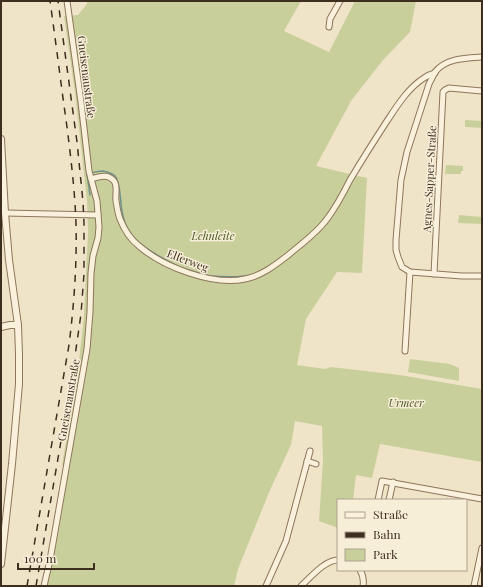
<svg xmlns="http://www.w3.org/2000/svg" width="483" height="587" viewBox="0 0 483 587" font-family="'Playfair Display',serif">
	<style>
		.green { fill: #c9cf9b }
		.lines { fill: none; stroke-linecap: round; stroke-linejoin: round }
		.stream { stroke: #6f938a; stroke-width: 1.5 }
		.minor-casing { stroke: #8d765c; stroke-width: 7 }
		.tertiary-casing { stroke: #8d765c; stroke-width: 8 }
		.minor { stroke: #faf1dc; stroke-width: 5 }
		.tertiary { stroke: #faf1dc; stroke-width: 6 }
		.rail { stroke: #3d2e20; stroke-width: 1.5; stroke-dasharray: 7 7; stroke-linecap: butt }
		.labels { text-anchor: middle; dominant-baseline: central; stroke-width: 3; stroke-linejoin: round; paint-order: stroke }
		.street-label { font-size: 11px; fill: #3d2e20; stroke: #f7eed8 }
		.park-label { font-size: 11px; font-style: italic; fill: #4d5a26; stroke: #f7eed8 }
	</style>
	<rect width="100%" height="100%" fill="#f0e4c8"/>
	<g class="green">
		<path d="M 87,1 L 301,1 L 284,31 L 329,52 L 355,1 L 416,1 L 410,32 L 383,60 L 351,101 L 316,166 L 367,178 L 362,273 L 337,272 L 306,319 L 297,365 L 325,369 L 331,367 L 400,375 L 482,389 L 482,462 L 380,444 L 372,478 L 356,475 L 353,500 L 338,500 L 338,528 L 319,521 L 323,460 L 322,426 L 295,421 L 291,445 L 270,490 L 238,569 L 234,586 L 46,586 L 58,534 L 69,466 L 62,465 L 77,378 L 84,316 L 88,232 L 87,200 L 75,93 L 64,16 L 78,15 L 87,4 Z"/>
		<path d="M 465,120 L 482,121 L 482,128 L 465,127 Z"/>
		<path d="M 446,165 L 463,166 L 463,171 L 461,171 L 461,174 L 445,174 Z"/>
		<path d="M 459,215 L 482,217 L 482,224 L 458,223 Z"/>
		<path d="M 410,359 L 450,364 L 459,368 L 459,381 L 408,372 Z"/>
	</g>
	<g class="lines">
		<g class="stream">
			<path d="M 91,173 C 95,172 99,171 103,171 C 107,172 112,173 115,176 C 121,183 120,202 122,211 C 123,217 125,224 128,229 C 137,246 162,258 179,267"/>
			<path d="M 87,174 L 90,195"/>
			<path d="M 182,268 L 205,275"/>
			<path d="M 209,276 C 223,277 238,278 252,275 C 258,273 264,269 269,266"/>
		</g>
		<defs>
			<g id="minor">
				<path d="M 329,27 L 330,19 L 340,1"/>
				<path d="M 482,57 C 466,58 446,58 435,72 C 433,76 431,80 429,84 L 407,152 L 401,180 L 396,240 L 396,250 L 398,257 L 402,267 L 410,272 L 462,276 L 482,276"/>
				<path d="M 91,179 C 98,177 108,173 114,181 C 118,186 115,195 116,201 C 117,207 118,214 120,219 C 124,229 131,240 139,246 C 163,267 213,286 245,279 C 261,276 274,266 287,256 C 300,245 317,233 327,219 C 336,207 343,194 350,180 C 362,160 374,141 387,121 C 397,106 408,88 424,78 C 427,76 431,74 435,73"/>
				<path d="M 5,213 L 98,215"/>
				<path d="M 434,274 L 443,92 L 445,90 L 449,88 L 482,91"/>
				<path d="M 405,351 L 410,272"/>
				<path d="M 307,461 L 316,464"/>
				<path d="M 378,500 L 382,481 L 482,499"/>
				<path d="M 389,500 L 393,482"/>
				<path d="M 360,570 C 363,575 364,580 363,586"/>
				<path d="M 44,586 L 50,560 L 87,349 L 90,312 L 91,273 L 93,256 L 98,238 L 99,227 L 97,201 L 89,171 L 81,102 L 67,1"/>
				<path d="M 266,586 L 286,541 L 310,451"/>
				<path d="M 301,586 C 311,577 325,560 338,560"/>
				<path d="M 474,586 L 482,548"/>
			</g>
			<g id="tertiary">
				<path d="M 1,139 L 5,213 L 9,260 L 18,325 L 19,354 L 19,384 L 12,464 L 1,564"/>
				<path d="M 1,327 L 10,325 L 18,325"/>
			</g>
		</defs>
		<use href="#minor" class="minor-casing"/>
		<use href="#tertiary" class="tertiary-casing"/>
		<use href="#minor" class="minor"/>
		<use href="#tertiary" class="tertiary"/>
		<g class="rail">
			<path d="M 27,586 L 69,345 C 74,305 77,264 76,224 C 75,192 71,159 67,127 C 61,85 56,43 50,1"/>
			<path d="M 36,586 L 72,377 L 81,314 L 84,274 L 84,223 L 83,202 L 77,142 L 58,1"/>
		</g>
	</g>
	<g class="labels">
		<g class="street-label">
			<text transform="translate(87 77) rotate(83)">Gneisenaustraße</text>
			<text transform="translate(429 179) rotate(-87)">Agnes-Sapper-Straße</text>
			<text transform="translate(188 260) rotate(21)">Elferweg</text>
			<text transform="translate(68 400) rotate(-80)">Gneisenaustraße</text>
		</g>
		<g class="park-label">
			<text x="213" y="235">Lehnleite</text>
			<text x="406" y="402">Urmeer</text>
		</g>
	</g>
	<rect width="483" height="587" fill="none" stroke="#3d2e20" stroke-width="4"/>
	<rect x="337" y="499" width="130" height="72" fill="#f7eed8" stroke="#ada18e"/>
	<rect x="345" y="512" width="20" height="6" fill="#faf1dc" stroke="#ada18e"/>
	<text x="373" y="519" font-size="12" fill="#3d2e20">Straße</text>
	<rect x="345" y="532" width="20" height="6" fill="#3d2e20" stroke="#ada18e"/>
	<text x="373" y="539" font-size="12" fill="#3d2e20">Bahn</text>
	<rect x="345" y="549" width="20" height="12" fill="#c9cf9b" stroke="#ada18e"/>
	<text x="373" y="559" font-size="12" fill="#3d2e20">Park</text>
	<path d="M18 563v6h76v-6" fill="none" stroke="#3d2e20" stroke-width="2"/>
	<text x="24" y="563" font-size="12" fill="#3d2e20" stroke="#f7eed8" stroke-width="3" paint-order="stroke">100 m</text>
</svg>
